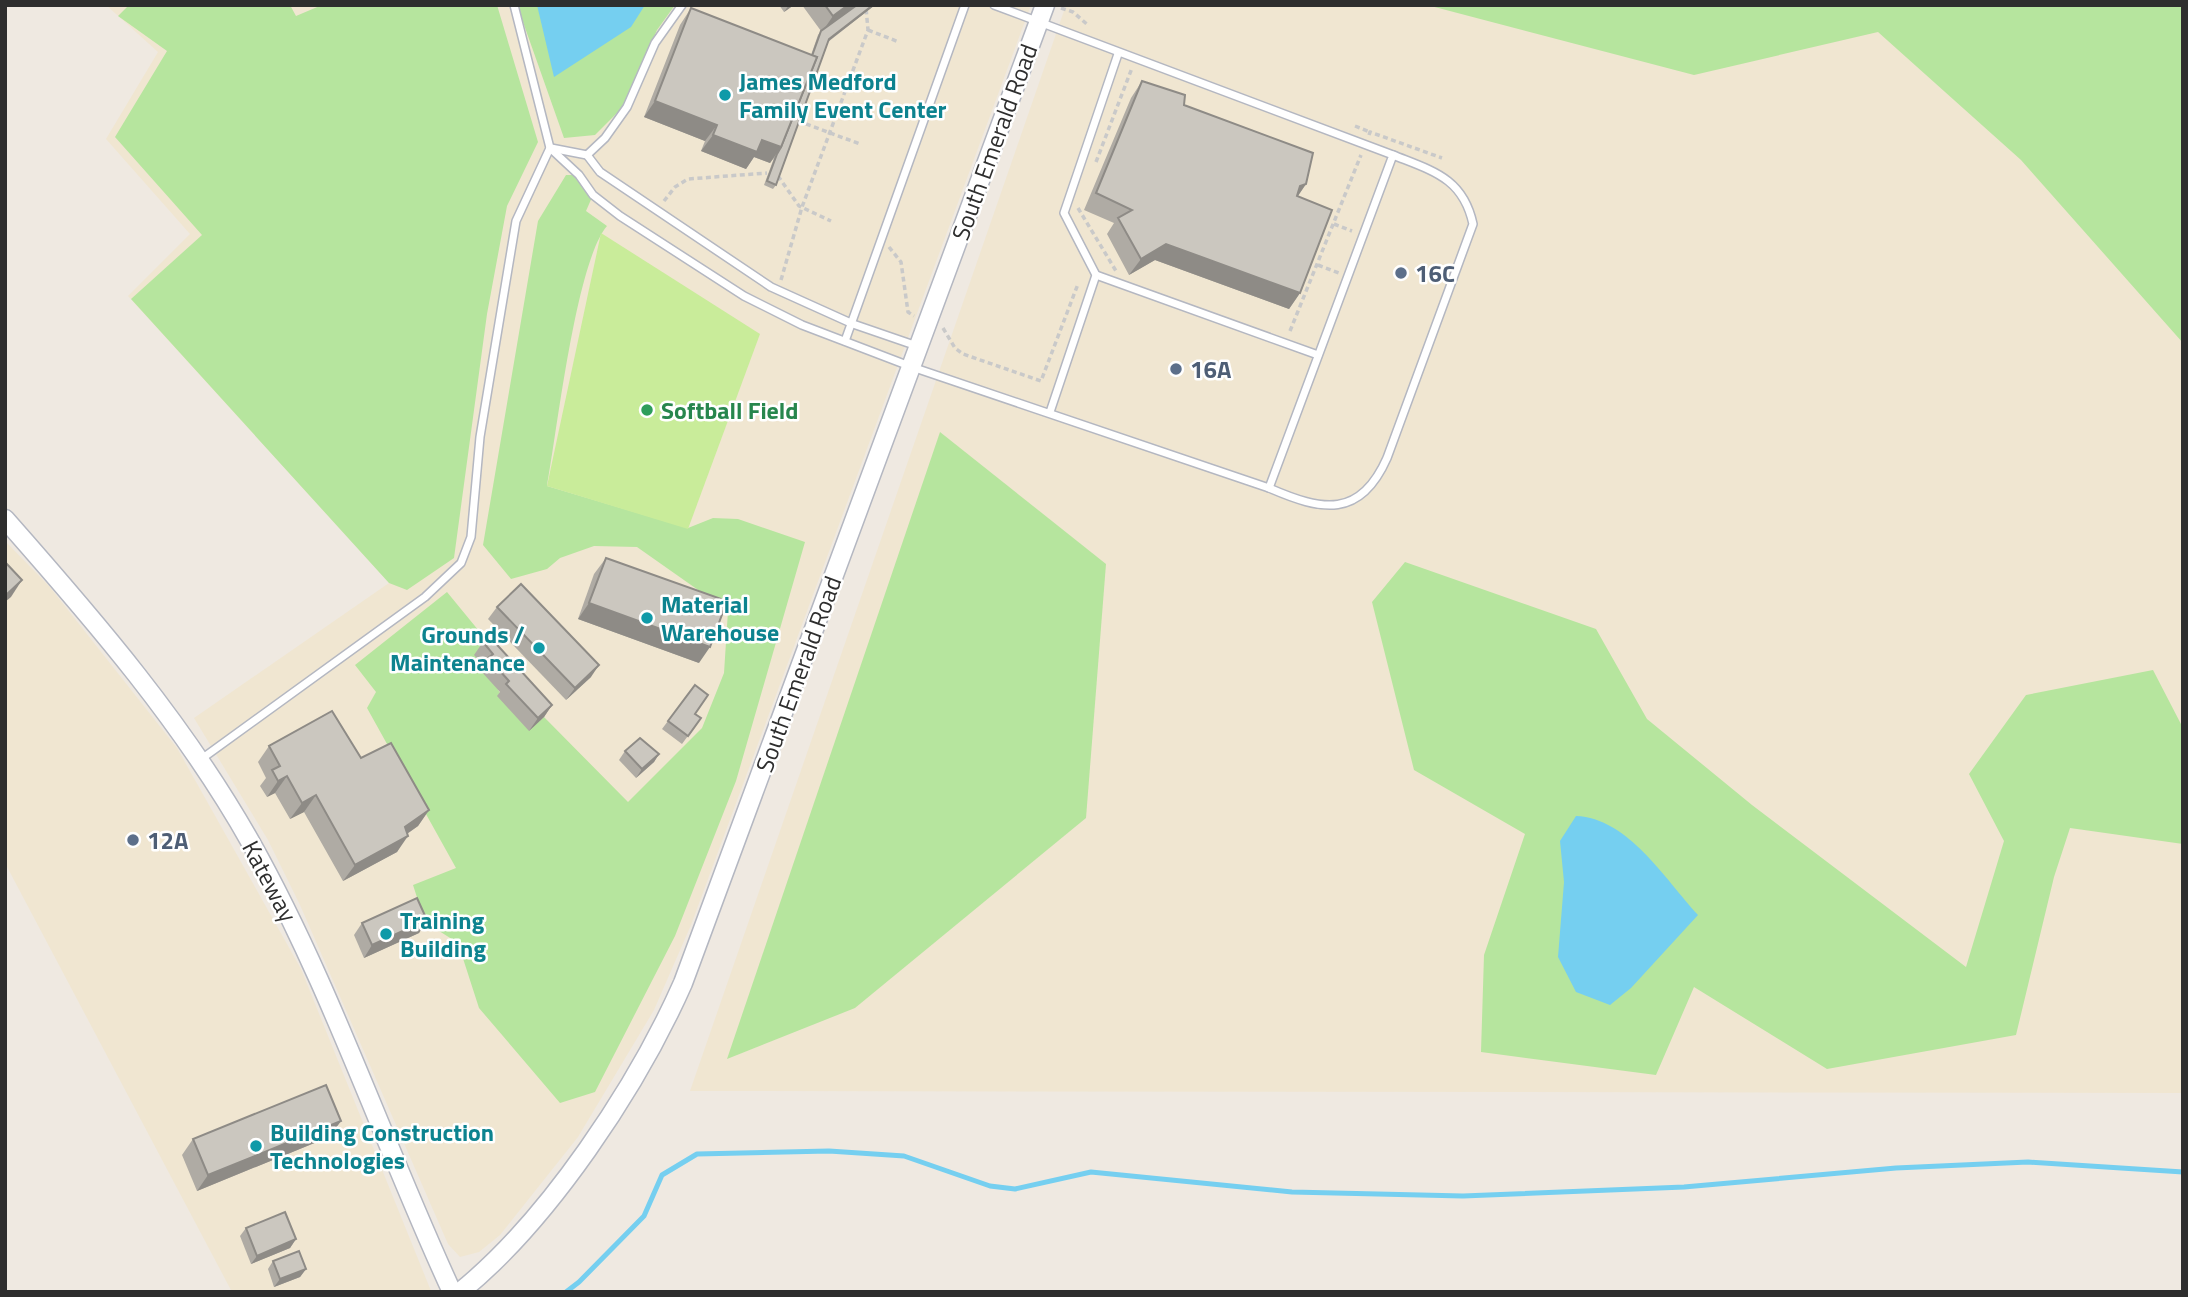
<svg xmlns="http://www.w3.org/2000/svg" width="2188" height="1297" viewBox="0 0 2188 1297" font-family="'Titillium Web',sans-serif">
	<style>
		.education { fill: #f0e6d1 }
		.green { fill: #b6e59e }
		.pitch { fill: #c9ec9a }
		.water { fill: #75cff0 }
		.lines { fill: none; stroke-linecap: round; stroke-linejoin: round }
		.stream { stroke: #75cff0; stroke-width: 5 }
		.service-casing { stroke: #b4b7c1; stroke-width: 10 }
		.tertiary-casing { stroke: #b4b7c1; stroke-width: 21 }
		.path { stroke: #c9c9c9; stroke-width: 3.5; stroke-dasharray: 5 3.5; stroke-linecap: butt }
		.service { stroke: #fff; stroke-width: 7 }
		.tertiary { stroke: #fff; stroke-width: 18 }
		.wall { fill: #afaba4 }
		.shaded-wall { fill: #8e8b86 }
		.building { fill: #cbc7bf; stroke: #8e8b86; stroke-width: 2 }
		.culture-dot { fill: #0f9aa8; stroke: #fff; stroke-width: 2.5 }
		.service-dot { fill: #5c6f8a; stroke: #fff; stroke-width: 2.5 }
		.leisure-dot { fill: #2e9e5b; stroke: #fff; stroke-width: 2.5 }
		.labels { text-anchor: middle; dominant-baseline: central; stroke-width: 5; stroke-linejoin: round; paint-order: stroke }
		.culture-label { font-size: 24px; font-weight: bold; fill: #0d838f; stroke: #fff; text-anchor: start }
		.street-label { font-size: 24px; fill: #2e2e2e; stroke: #fff }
		.service-label { font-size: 24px; font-weight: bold; fill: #4e5e75; stroke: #fff; text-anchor: start }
		.leisure-label { font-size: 24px; font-weight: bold; fill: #27864d; stroke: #fff; text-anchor: start }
	</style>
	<rect width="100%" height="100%" fill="#efe9e1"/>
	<g class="education">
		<path d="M 106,5 L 1031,5 L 691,925 L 654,1010 L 578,1137 L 500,1235 L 479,1252 L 460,1257 L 448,1244 L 300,905 L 268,840 L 194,718 L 389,583 L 128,296 L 190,234 L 106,139 L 158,52 Z"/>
		<path d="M 1066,5 L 2183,5 L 2183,1093 L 690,1091 Z"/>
		<path d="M 5,541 L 49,586 L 177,748 L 301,969 L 431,1291 L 232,1292 L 5,863 Z"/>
	</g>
	<g class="green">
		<path d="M 129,5 L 290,5 L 296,16 L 322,5 L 497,5 L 538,142 L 507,206 L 487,314 L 454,558 L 407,590 L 389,583 L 131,299 L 202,235 L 115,137 L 167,51 L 118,16 Z"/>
		<path d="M 517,5 L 675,5 L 657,30 L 623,107 L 595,135 L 564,138 Z"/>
		<path d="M 1427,5 L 2183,5 L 2183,343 L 2021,160 L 1878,32 L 1694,75 Z"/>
		<path d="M 566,175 L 579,175 L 593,195 L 586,211 L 607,226 C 576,262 557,432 547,486 L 688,528 L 713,518 L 738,519 L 805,542 L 736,781 L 675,936 L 595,1092 L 560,1103 L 479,1008 L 458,943 L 425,922 L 413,885 L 456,868 L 367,708 L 376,692 L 355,665 L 447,592 L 479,631 L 484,666 L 500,693 L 498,696 L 529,730 L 544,717 L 628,802 L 702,728 L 724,673 L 728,611 L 637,547 L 594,546 L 560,558 L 547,569 L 511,579 L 483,545 L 538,221 Z"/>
		<path d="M 940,432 L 1106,564 L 1086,818 L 855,1008 L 727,1059 Z"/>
		<path d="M 1405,562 L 1596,629 L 1647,719 L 1752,805 L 1966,967 L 2004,841 L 1969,774 L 2026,695 L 2153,670 L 2183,728 L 2183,844 L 2070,828 L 2054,877 L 2016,1035 L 1827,1069 L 1694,987 L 1656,1075 L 1481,1052 L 1484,955 L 1525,834 L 1414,770 L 1372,602 Z"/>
	</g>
	<path class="pitch" d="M 601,233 L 760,334 L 688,529 L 547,486 Z"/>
	<g class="water">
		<path d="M 537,5 L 645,5 L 631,27 L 554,77 Z"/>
		<path d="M 1576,816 C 1628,818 1665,879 1698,915 L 1631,988 L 1610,1005 L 1576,992 L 1558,957 L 1564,882 L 1560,841 Z"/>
	</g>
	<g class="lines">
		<path class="stream" d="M 566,1292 L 579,1282 L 644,1216 L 662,1175 L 697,1154 L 829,1151 L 904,1156 L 990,1186 L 1015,1189 L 1091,1172 L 1292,1192 L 1463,1196 L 1684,1187 L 1896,1168 L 2028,1162 L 2183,1172"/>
		<defs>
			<g id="service">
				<path d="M 550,148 L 579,175 L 593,195 L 620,216 L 744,296 L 802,325 L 912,367 L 1269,488 L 1393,155 L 994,5"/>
				<path d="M 551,148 L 587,155 L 600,172 L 771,287 L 853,324 L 917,346"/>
				<path d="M 587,155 L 605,138 L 627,107 L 655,43 L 682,5"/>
				<path d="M 1096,275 L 1318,355"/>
				<path d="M 845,341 L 965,5"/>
				<path d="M 1050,412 L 1096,275 L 1064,213 L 1118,54"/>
				<path d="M 1269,488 C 1322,511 1360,519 1387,458 L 1473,224 C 1463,178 1433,171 1393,155"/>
				<path d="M 200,760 L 425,597 L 461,563 L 471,537 L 480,437 L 516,221 L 550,148 L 514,5"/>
			</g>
			<g id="tertiary">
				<path d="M 5,519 C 95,621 184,724 251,843 C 331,986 383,1143 452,1292"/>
				<path d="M 460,1292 C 548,1221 637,1087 683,983 L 1045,5"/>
			</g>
		</defs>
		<use href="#service" class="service-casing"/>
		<use href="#tertiary" class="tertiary-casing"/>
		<g class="path">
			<path d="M 1061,8 L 1073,12 L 1089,26"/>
			<path d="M 868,30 L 899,42"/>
			<path d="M 798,121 L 860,144"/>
			<path d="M 1355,126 L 1370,132"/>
			<path d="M 1369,135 L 1370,132 L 1442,158"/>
			<path d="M 1096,162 L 1132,68"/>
			<path d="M 778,176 L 799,206 L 831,221"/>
			<path d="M 664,201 L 675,187 L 688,179 L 767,173"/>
			<path d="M 1078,208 L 1116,271"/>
			<path d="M 1334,224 L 1352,231"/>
			<path d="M 889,247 L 901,262 L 908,312 L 914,316"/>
			<path d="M 1318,265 L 1339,273"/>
			<path d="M 781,280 L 802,207 L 868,30 L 866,8"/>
			<path d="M 943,328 L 955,348 L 963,354 L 1041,381 L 1078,284"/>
			<path d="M 1290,331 L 1361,155"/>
		</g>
		<use href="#service" class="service"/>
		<use href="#tertiary" class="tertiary"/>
	</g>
	<g class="wall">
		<path d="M 779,5 L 794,5 L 784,12 Z"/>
		<path d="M 802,5 L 875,5 L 828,42 L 776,185 L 773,189 L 764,185 L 774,158 L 770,163 L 754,157 L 746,169 L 701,151 L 705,141 L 644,117 L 680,25 L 691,8 L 811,55 L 818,35 L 821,31 Z"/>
		<path d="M 1142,81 L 1184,105 L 1306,184 L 1298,196 L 1300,293 L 1289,309 L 1155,260 L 1129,275 L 1107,234 L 1114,223 L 1084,210 L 1131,98 Z"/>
		<path d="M 606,558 L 699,663 L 578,619 L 594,574 Z"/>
		<path d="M 497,607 L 591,677 L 566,700 L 488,619 Z"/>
		<path d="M 483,642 L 552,705 L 544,717 L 529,731 L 497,696 L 500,692 L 480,670 L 483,665 L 474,655 Z"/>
		<path d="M 695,685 L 695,714 L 701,718 L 682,744 L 662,729 Z"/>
		<path d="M 269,746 L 361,758 L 429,810 L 418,826 L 407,834 L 397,852 L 343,881 L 304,812 L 290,819 L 275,793 L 267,797 L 260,786 L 266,778 L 258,762 Z"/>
		<path d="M 625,751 L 659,754 L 654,762 L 636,778 L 619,760 Z"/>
		<path d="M 427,920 L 419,933 L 364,958 L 354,935 L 362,923 Z"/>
		<path d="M 341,1121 L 329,1137 L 197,1191 L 182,1155 L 193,1139 Z"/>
		<path d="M 246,1228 L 296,1239 L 290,1248 L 251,1264 L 240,1236 Z"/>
		<path d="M 273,1261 L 306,1269 L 300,1277 L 274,1287 L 268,1269 Z"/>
	</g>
	<g class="shaded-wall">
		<path d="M 789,5 L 794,5 L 784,12 Z"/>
		<path d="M 848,5 L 859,5 L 822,32 L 833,16 Z"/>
		<path d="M 873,5 L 875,5 L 826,43 L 829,39 Z"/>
		<path d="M 655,101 L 717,125 L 705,141 L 644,117 Z"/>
		<path d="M 713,135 L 762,140 L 781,147 L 770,163 L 754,157 L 746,169 L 701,151 Z"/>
		<path d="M 1306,184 L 1295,200 L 1300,186 Z"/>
		<path d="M 1166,244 L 1300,293 L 1289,309 L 1155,260 L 1129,275 L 1141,259 Z"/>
		<path d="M 22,580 L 11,597 L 5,602 L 5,596 Z"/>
		<path d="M 589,603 L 710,647 L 699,663 L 578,619 Z"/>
		<path d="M 599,665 L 591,677 L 566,700 L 575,688 Z"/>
		<path d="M 552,705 L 544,717 L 529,731 L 538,718 Z"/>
		<path d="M 659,754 L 654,762 L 636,778 L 642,769 Z"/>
		<path d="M 287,776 L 275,793 L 267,797 L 278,781 Z"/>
		<path d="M 316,795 L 304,812 L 290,819 L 302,803 Z"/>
		<path d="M 429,810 L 418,826 L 395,842 L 408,836 L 397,852 L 343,881 L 355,865 Z"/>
		<path d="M 427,920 L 419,933 L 364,958 L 372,945 Z"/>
		<path d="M 341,1121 L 329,1137 L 197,1191 L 208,1175 Z"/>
		<path d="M 296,1239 L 290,1248 L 251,1264 L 257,1256 Z"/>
		<path d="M 306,1269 L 300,1277 L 274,1287 L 280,1279 Z"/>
	</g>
	<g class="building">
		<path d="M 825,5 L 848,5 L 833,16 Z"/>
		<path d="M 857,5 L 873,5 L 829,39 L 776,185 L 767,181 L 777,154 L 781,147 L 817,57 L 812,56 L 821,31 Z"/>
		<path d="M 691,8 L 817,57 L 781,147 L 762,140 L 757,152 L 713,135 L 717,125 L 655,101 Z"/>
		<path d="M 1142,81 L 1185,95 L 1184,105 L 1313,153 L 1306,184 L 1300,186 L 1297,196 L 1332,210 L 1300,293 L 1166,244 L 1141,259 L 1118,218 L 1132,210 L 1096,193 Z"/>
		<path d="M 606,558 L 727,601 L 710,647 L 589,603 Z"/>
		<path d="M 5,562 L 22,580 L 5,596 Z"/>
		<path d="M 521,584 L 599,665 L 575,688 L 497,607 Z"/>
		<path d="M 489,636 L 552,705 L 538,718 L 506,684 L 509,681 L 488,658 L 493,654 L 483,642 Z"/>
		<path d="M 695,685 L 708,695 L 695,714 L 701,718 L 688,736 L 668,721 Z"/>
		<path d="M 332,711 L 361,758 L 391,743 L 429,810 L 405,827 L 408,836 L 355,865 L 316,795 L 302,803 L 287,776 L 278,781 L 272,770 L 280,766 L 269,746 Z"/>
		<path d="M 640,738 L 659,754 L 642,769 L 625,751 Z"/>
		<path d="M 417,898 L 427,920 L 372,945 L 362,923 Z"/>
		<path d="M 326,1085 L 341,1121 L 208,1175 L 193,1139 Z"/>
		<path d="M 285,1212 L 296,1239 L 257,1256 L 246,1228 Z"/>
		<path d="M 299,1251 L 306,1269 L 280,1279 L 273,1261 Z"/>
	</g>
	<g class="culture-dot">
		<circle cx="725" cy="95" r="7"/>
		<circle cx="647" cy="618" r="7"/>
		<circle cx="539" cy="648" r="7"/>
		<circle cx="386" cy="934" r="7"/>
		<circle cx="256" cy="1146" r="7"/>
	</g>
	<g class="service-dot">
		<circle cx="1401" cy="273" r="7"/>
		<circle cx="1176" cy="369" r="7"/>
		<circle cx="133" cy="840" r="7"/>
	</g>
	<circle class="leisure-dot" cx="647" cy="410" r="7"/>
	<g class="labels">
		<g class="culture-label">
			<text x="739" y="81">James Medford<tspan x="739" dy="28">Family Event Center</tspan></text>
			<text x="661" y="604">Material<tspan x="661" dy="28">Warehouse</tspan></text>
			<text x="525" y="634" text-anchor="end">Grounds /<tspan x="525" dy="28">Maintenance</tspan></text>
			<text x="400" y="920">Training<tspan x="400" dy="28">Building</tspan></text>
			<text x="270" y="1132">Building Construction<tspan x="270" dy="28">Technologies</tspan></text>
		</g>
		<g class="street-label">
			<text transform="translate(994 142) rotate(-70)">South Emerald Road</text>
			<text transform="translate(798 674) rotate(-70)">South Emerald Road</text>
			<text transform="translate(270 881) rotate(62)">Kateway</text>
		</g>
		<g class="service-label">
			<text x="1415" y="273">16C</text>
			<text x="1190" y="369">16A</text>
			<text x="147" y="840">12A</text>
		</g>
		<g class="leisure-label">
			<text x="661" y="410">Softball Field</text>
		</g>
	</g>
	<rect width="2188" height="1297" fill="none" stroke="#2e2e2e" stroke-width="14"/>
</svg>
